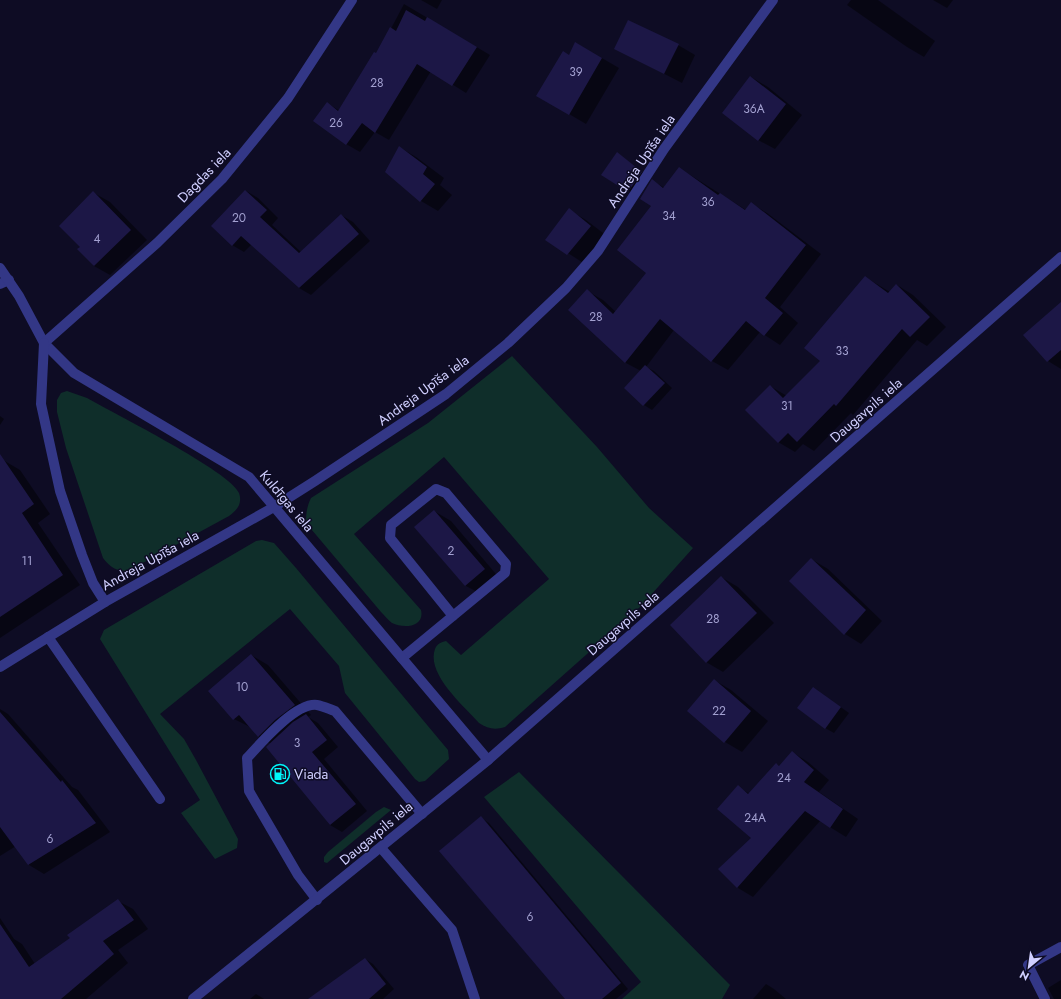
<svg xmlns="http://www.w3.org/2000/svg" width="1061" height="999" viewBox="0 0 1061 999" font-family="Jost,sans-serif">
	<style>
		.green { fill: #0f2e2a }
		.shadow { fill: #0007 }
		.building { fill: #1c1746 }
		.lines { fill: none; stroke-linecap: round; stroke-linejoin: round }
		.lane { stroke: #333786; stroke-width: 10 }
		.street { stroke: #333786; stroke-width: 10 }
		.labels { text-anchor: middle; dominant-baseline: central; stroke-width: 3; stroke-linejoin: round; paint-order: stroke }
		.number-label { font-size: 12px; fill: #a3a1d1 }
		.street-label { font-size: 14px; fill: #d0cfff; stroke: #0e0c24 }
		.poi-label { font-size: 14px; fill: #d0cfff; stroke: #0e0c24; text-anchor: start }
	</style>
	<rect width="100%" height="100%" fill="#0e0c24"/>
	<g class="green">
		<path d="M 512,356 L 597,447 L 649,508 L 693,548 L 641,606 L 505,727 C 495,730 488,729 479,723 C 464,706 426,674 435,649 C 437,644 441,642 446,641 L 461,655 L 549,579 L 444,457 L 354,534 L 421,610 C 425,627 404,629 392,623 C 388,620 384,615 381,612 L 306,523 C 306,513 307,506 311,498 L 428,423 Z"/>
		<path d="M 67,391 L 87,398 C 113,413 231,472 239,493 C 243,504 236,511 229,516 L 128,571 C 116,571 111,568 103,558 L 66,448 L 57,412 L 57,400 L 61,393 Z"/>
		<path d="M 262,540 L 274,543 L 296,568 L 448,750 L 449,759 L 425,781 L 419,782 L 415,779 L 345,693 L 339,666 L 290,609 L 160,714 L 184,739 L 196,760 L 238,839 L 237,848 L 215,859 L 181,813 L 200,800 L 100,639 L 104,630 L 256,541 Z"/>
		<path d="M 519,772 L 730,985 L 722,999 L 622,999 L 641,982 L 484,797 Z"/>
		<path d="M 384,807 L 391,810 L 327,863 L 324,862 L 324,857 L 328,852 L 376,812 Z"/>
	</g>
	<g class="shadow">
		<path d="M 421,0 L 442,0 L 437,9 Z"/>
		<path d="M 851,0 L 878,0 L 935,41 L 924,57 L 907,47 L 847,5 Z"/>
		<path d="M 933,0 L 953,0 L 947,8 Z"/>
		<path d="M 404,4 L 490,55 L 466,93 L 431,71 L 389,140 L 375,132 L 360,152 L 346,144 L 327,103 L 340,111 L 377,55 Z"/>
		<path d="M 576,43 L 619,68 L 586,124 L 537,95 L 570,56 Z"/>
		<path d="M 678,45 L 695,55 L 682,83 L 616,49 Z"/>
		<path d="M 751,77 L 768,87 L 802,115 L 775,149 L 758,140 Z"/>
		<path d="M 399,147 L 416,157 L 444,178 L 440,185 L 452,195 L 438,211 L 421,201 L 386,172 Z"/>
		<path d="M 617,154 L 649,177 L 637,196 L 602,175 Z"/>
		<path d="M 679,168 L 746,210 L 752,204 L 767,213 L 821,254 L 780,307 L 798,323 L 780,345 L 760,332 L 728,370 L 712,361 L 674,330 L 646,367 L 654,371 L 672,388 L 652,410 L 644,405 L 641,371 L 626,363 L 569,310 L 587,291 L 603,300 L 616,312 L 647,273 L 653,206 L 652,181 L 665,188 Z"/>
		<path d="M 246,191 L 258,198 L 278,218 L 272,225 L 301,252 L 341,215 L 353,222 L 370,241 L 311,295 L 299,288 L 252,244 L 244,252 L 232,245 Z"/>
		<path d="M 94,193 L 110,202 L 147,240 L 110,275 L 94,266 L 81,247 Z"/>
		<path d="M 569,210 L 586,220 L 607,236 L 585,264 L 546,239 Z"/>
		<path d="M 865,277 L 890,292 L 897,285 L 913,295 L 946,327 L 927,346 L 917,340 L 853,415 L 851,413 L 814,451 L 803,444 L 795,452 L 778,442 L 770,386 L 787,396 L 821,361 Z"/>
		<path d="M 1061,304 L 1061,369 L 1048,361 L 1025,335 Z"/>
		<path d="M 0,416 L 4,419 L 0,425 Z"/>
		<path d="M 3,460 L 20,470 L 50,514 L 38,523 L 80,585 L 0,638 L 0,462 Z"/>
		<path d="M 434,511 L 451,521 L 501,580 L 483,595 L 466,586 L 415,527 Z"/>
		<path d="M 811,559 L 828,569 L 882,621 L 861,644 L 845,634 Z"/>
		<path d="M 721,577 L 738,587 L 774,623 L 723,672 L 706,662 Z"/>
		<path d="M 251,655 L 268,665 L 311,715 L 308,717 L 318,723 L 338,747 L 324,759 L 367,811 L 342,832 L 330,825 L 271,744 L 258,736 L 252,728 L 234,719 Z"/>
		<path d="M 714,680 L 731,690 L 768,721 L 742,752 L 725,742 Z"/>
		<path d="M 814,688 L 849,713 L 834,733 L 825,728 Z"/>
		<path d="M 0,709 L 8,714 L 72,787 L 78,790 L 110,832 L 44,874 L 29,865 L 16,846 L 0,856 Z"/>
		<path d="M 792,752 L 808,762 L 829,780 L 819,792 L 858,819 L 846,837 L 820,821 L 753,897 L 738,888 L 720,869 L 753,838 L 738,787 L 750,794 L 776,764 L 780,766 Z"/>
		<path d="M 481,818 L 489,823 L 628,989 L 616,999 L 566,999 Z"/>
		<path d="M 118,901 L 133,909 L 148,929 L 118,950 L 128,963 L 86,999 L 0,999 L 0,918 L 14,939 L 22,944 L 35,964 L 71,939 Z"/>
		<path d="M 365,959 L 373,964 L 394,989 L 383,999 L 313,999 Z"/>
		<path d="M 1061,980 L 1061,999 L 1054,999 L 1048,988 Z"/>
		<path d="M 766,984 L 774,989 L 786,999 L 753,999 Z"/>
		<path d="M 256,994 L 264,999 L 250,999 Z"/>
	</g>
	<g class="building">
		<path d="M 406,10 L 425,21 L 427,17 L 477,47 L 452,86 L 417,64 L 375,133 L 362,123 L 346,145 L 313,121 L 327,102 L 338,111 L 374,52 L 376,53 L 390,27 L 396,31 Z"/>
		<path d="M 628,20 L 679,44 L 664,74 L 614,49 Z"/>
		<path d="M 575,42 L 602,58 L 569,115 L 536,96 L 563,51 L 569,55 Z"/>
		<path d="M 750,76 L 786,104 L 758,141 L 722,113 Z"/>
		<path d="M 399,146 L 427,167 L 423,174 L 435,184 L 420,202 L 385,172 Z"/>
		<path d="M 617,152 L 642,172 L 628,192 L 601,175 Z"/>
		<path d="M 679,167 L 718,195 L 720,193 L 745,210 L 751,202 L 806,245 L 765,298 L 783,313 L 764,336 L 746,321 L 711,362 L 660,319 L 625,363 L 568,310 L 587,289 L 613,314 L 646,273 L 617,250 L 651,206 L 640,199 L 652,179 L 663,188 Z"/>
		<path d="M 245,190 L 267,210 L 260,217 L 299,253 L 341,214 L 359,234 L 299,288 L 241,236 L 232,246 L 211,226 Z"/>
		<path d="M 93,191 L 131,230 L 94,266 L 77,249 L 80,247 L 59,226 Z"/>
		<path d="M 569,208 L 591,226 L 567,255 L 545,240 Z"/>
		<path d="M 865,276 L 888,293 L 896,284 L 930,317 L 910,337 L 902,329 L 836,406 L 834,404 L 797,442 L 788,433 L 778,443 L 745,410 L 770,385 L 783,398 L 820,361 L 804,348 Z"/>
		<path d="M 1061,302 L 1061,350 L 1047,362 L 1023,335 Z"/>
		<path d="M 645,365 L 665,383 L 643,406 L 624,388 Z"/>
		<path d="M 0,454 L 34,504 L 22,513 L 63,575 L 0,617 Z"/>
		<path d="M 434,510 L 485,569 L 465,586 L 414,527 Z"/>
		<path d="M 811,558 L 866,610 L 844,635 L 789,581 Z"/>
		<path d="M 721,576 L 757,613 L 706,663 L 670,625 Z"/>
		<path d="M 251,654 L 295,705 L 275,720 L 258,737 L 239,715 L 233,720 L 208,691 Z"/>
		<path d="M 714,679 L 751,711 L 724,743 L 687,711 Z"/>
		<path d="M 813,687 L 841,707 L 825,729 L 797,708 Z"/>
		<path d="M 0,712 L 61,782 L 62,780 L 96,823 L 28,865 L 0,827 Z"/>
		<path d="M 306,714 L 327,740 L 312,752 L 356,804 L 330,825 L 266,747 L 293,722 Z"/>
		<path d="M 792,751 L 814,770 L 804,782 L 843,809 L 830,828 L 805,811 L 737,888 L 718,869 L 751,838 L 717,809 L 738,785 L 748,794 L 776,763 L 779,766 Z"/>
		<path d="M 481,816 L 621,983 L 602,999 L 565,999 L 439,851 Z"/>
		<path d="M 118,899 L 134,920 L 103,941 L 114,954 L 61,999 L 0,999 L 0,924 L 29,967 L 70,938 L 67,935 Z"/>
		<path d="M 365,958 L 386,984 L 369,999 L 308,999 Z"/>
	</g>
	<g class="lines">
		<g class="lane">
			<path d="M 0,284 L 9,280"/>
			<path d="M 48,637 L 160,799"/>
			<path d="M 402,658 L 505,573 L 506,564 L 446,493 L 436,489 L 391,525 L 390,538 L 453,616"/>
			<path d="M 381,848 L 452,930 L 475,999"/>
			<path d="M 317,900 L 298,875 L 249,791 L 247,758 C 261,743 296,702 317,705 C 323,706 329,709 335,711 L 422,814"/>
			<path d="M 1045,999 L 1028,965 L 1061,947"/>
		</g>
		<g class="street">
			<path d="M 0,268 L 19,296 L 44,343 L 74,373 L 249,477 L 488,760"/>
			<path d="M 44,343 L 157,243 L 222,179 L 288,98 L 352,0"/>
			<path d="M 44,343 L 41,404 L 60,491 L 82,555 L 93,583 L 105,602"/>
			<path d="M 0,667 L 105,602 L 274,507 L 315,481 L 446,394 L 508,343 L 566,288 L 598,251 L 664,149 L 773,0"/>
			<path d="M 193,999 L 488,760 L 1061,257"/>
		</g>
	</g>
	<defs>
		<symbol id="fuel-ring" viewBox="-11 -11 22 22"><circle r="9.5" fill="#0e0c24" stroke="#00f6fa" stroke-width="1.5"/><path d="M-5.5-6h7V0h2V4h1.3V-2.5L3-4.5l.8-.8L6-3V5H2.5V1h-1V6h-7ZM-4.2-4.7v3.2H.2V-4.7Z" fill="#00f6fa"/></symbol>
	</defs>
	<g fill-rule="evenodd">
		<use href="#fuel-ring" x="269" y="763" width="22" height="22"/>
	</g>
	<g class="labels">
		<g class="number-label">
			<text x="576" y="72">39</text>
			<text x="377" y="83">28</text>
			<text x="754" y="109">36A</text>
			<text x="336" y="123">26</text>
			<text x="708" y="202">36</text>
			<text x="669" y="216">34</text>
			<text x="239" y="218">20</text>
			<text x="97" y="239">4</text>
			<text x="596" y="317">28</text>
			<text x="842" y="351">33</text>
			<text x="787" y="406">31</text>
			<text x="451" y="551">2</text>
			<text x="27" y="561">11</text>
			<text x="713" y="619">28</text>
			<text x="242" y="687">10</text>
			<text x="719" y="711">22</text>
			<text x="297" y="743">3</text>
			<text x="784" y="778">24</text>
			<text x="755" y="818">24A</text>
			<text x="50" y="839">6</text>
			<text x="530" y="917">6</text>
		</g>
		<g class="street-label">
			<text transform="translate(641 161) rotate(-56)">Andreja Upīša iela</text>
			<text transform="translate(204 175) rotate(-46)">Dagdas iela</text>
			<text transform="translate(423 390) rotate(-36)">Andreja Upīša iela</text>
			<text transform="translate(866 410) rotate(-41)">Daugavpils iela</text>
			<text transform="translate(287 501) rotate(50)">Kuldīgas iela</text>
			<text transform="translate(150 560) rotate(-29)">Andreja Upīša iela</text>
			<text transform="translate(623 623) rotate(-41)">Daugavpils iela</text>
			<text transform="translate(376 833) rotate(-40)">Daugavpils iela</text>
		</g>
		<g class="poi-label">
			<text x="294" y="774">Viada</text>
		</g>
	</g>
	<g transform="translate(1029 967) rotate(209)" stroke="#0e0c24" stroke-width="3" paint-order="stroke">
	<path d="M0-3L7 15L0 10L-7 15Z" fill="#d0cfff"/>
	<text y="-6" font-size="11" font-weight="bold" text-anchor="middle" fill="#d0cfff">N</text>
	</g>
</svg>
